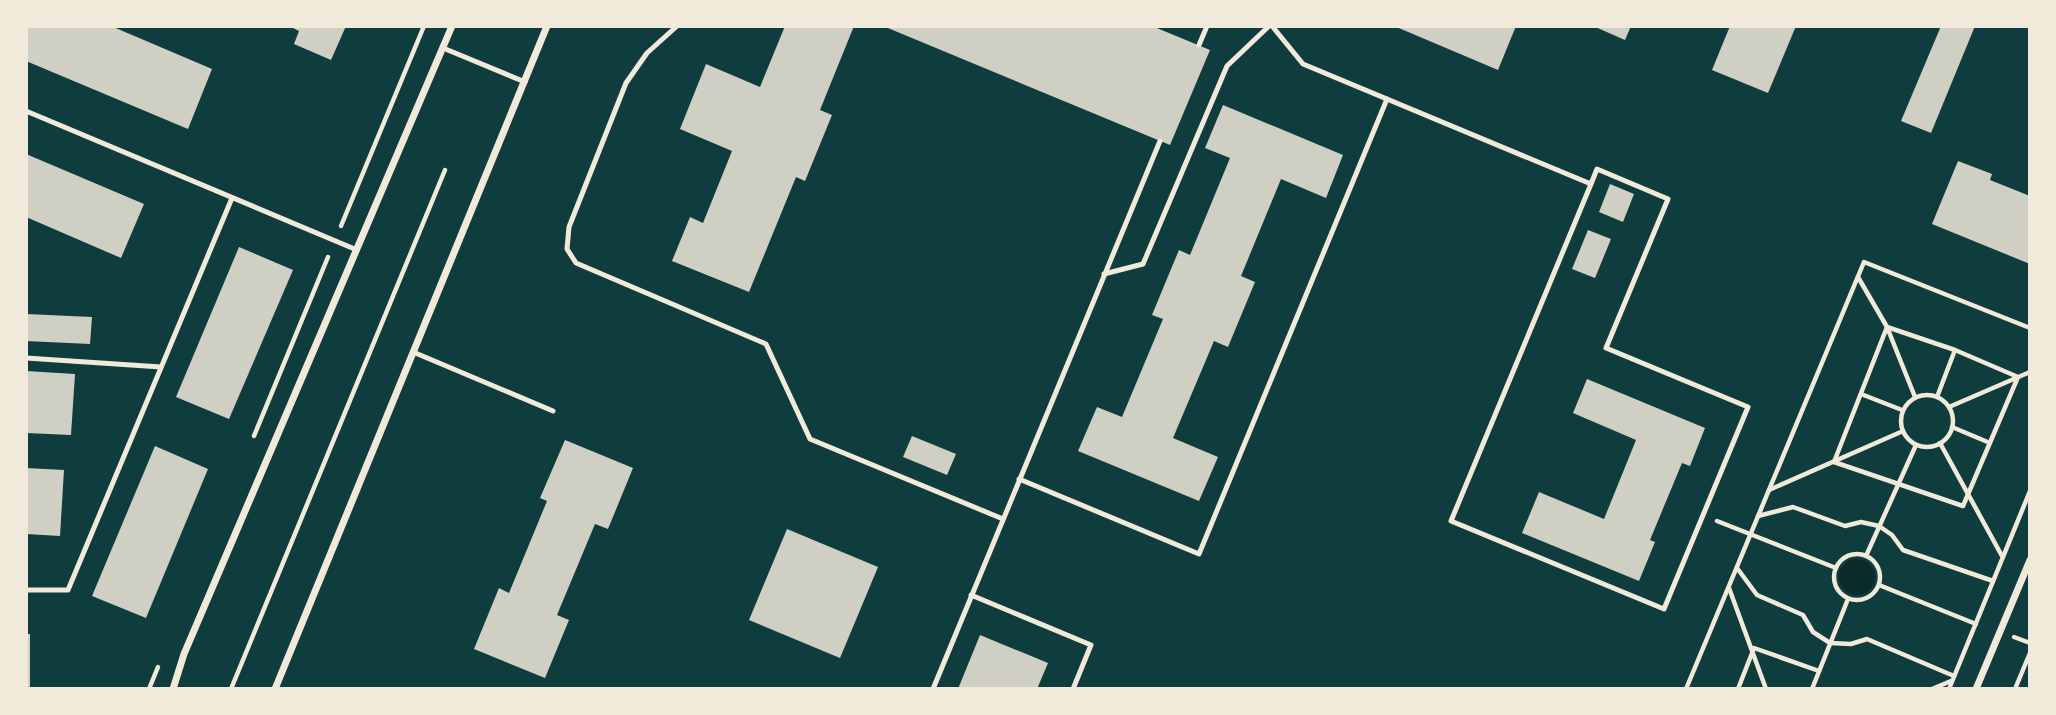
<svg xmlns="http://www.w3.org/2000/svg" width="2056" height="715" viewBox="0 0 2056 715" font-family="Roboto,sans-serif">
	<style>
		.water { fill: #0a2a2b }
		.building { fill: #cfcfc3 }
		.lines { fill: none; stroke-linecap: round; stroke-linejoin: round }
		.path { stroke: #f1e9da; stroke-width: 4.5 }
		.service { stroke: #f1e9da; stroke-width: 5 }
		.minor { stroke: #f1e9da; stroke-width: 7 }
	</style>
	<rect width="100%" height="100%" fill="#0f3d3e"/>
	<circle class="water" cx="1857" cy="577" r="18"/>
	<g class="building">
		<path d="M 26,26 L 111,26 L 212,69 L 188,129 L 26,61 Z"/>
		<path d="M 289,26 L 346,26 L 331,60 L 294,44 L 299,31 Z"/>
		<path d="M 785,26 L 854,26 L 820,110 L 832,115 L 805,181 L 796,177 L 749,292 L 672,261 L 690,217 L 703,223 L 732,151 L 680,129 L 706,64 L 760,87 Z"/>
		<path d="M 883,26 L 1152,26 L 1210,50 L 1170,145 Z"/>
		<path d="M 1394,26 L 1516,26 L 1498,70 Z"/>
		<path d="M 1593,26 L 1631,26 L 1625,40 Z"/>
		<path d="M 1730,26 L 1796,26 L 1768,93 L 1712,70 Z"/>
		<path d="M 1941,26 L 1975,26 L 1931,133 L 1901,121 Z"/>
		<path d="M 1223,105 L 1343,155 L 1326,198 L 1281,179 L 1241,276 L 1255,282 L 1228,347 L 1214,341 L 1173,438 L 1218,457 L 1199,501 L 1078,451 L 1097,407 L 1122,417 L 1163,319 L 1152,315 L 1164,286 L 1179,250 L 1190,255 L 1230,158 L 1205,148 Z"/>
		<path d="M 26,154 L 144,204 L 121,258 L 26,217 Z"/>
		<path d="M 1958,161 L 1992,174 L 1990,180 L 2030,196 L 2030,264 L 1932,224 Z"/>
		<path d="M 1610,184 L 1634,194 L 1623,222 L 1599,212 Z"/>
		<path d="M 1588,230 L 1611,239 L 1595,278 L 1572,269 Z"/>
		<path d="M 239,247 L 293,270 L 229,419 L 176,397 Z"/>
		<path d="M 26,314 L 92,317 L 90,344 L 26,341 Z"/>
		<path d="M 26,371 L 75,374 L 71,435 L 26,433 Z"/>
		<path d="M 1587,379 L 1705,428 L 1690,466 L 1682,463 L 1650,540 L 1655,542 L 1639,581 L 1522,533 L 1539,492 L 1604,519 L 1636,440 L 1573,413 Z"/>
		<path d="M 912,436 L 956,454 L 947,475 L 903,457 Z"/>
		<path d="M 565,440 L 633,468 L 608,529 L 595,524 L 557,615 L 569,620 L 545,678 L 474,649 L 499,588 L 509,593 L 547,501 L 540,498 Z"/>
		<path d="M 155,446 L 208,469 L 146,618 L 92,596 Z"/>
		<path d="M 26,468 L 64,470 L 60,536 L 26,534 Z"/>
		<path d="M 787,529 L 878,567 L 840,658 L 749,620 Z"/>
		<rect x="26" y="634" width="4" height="55"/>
		<path d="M 980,635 L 1048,663 L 1037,689 L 958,689 Z"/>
	</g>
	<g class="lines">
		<g class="path">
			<path d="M 341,226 L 424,26"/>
			<path d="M 1858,277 L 1887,327 L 1915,397"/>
			<path d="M 1887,327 L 1955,350 L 2018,377 L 1963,506 L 1834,462 Z"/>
			<path d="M 1861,394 L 1902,410"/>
			<circle cx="1927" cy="421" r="26"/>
			<path d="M 1937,397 L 1955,350"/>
			<path d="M 1949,407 L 2030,372"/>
			<path d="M 1952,427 L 1990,443"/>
			<path d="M 254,436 L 328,257"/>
			<path d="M 1940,443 L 2002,556"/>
			<path d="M 1769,490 L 1903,431"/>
			<path d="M 1758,516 L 1793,507 L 1845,526 L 1861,522 L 1879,526 L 1892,535 L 1903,550 L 1993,581"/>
			<path d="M 1717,521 L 1836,568"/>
			<circle cx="1857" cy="577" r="23"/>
			<path d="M 1866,556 L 1916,445"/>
			<path d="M 1737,568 L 1757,595 L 1803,615 L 1813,632 L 1830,643 L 1851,644 L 1867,639 L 1954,676"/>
			<path d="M 1879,585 L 1976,624"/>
			<path d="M 1729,588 L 1766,689"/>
			<path d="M 2014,637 L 2030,643"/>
			<path d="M 149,689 L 158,667"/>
			<path d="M 231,689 L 445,170"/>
			<path d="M 1686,689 L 1864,262 L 2030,328"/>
			<path d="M 1738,689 L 1754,648 L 1819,671"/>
			<path d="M 1812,689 L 1848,599"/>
			<path d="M 1932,689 L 1951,681"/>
			<path d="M 1949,689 L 2030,491"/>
			<path d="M 2015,689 L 2030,653"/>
		</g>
		<g class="service">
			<path d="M 677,26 L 647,53 L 626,83 L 569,227 L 567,249 L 576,263 L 766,344 L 810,439 L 1003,519"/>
			<path d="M 1272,26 L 1303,64 L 1591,184 L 1597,169 L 1668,199 L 1606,348 L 1748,407 L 1664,609 L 1451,521 L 1591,184"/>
			<path d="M 1199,45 L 1207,26"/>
			<path d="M 443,48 L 525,82"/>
			<path d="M 26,111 L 357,250"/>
			<path d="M 1104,274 L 1143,264 L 1227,66 L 1269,26"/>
			<path d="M 413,352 L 553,411"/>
			<path d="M 26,358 L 161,367"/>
			<path d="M 1019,479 L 1199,554 L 1387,99"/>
			<path d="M 26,590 L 68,590 L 232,198"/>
			<path d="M 971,595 L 1091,645 L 1073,689"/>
			<path d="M 933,689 L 1160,141"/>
		</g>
		<g class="minor">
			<path d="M 173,689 L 184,654 L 452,26"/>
			<path d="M 275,689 L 547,26"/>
			<path d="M 1976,689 L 2030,560"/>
		</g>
	</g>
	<rect width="2056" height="715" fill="none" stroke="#f1e9da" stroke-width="56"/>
</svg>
